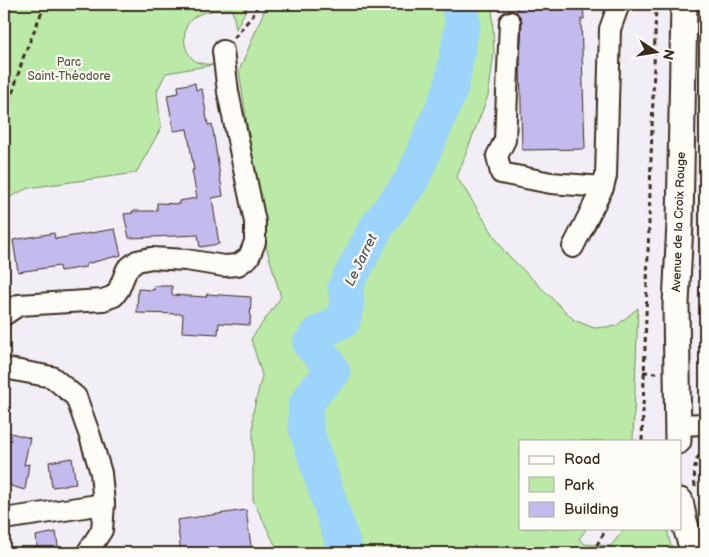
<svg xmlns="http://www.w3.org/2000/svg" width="709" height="557" viewBox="0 0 709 557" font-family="'Balsamiq Sans',sans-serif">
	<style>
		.green { fill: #bae9a8; stroke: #7a8a63 }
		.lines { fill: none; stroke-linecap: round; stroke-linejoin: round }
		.river { stroke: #9dd4fc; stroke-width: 35 }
		.building { fill: #c3bbed; stroke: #3b2a1e }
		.minor-casing { stroke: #3b2a1e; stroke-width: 24 }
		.major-casing { stroke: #3b2a1e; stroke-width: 29 }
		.path { stroke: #3b2a1e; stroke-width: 3; stroke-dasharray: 5 4; stroke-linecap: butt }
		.minor { stroke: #fdfcf7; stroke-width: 20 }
		.major { stroke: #fdfcf7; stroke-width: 25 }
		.labels { text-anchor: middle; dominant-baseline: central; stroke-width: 4.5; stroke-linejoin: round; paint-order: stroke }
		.park-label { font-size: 12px; fill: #5b5a40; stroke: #fdfcf7 }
		.street-label { font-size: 12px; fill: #3b2a1e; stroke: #fdfcf7 }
		.water-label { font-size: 14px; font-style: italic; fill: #545456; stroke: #fdfcf7 }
	</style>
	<rect width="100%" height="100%" fill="#f1eff5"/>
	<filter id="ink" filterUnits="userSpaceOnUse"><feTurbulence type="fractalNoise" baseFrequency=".02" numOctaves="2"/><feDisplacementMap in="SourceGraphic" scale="10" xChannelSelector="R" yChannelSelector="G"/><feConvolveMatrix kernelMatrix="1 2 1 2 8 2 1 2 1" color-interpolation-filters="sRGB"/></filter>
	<g filter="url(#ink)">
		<g class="green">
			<path d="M 4,4 L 249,4 L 236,29 L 232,9 C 220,10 203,10 193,18 C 180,28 182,54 197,62 C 202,64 207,64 213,65 L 166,73 L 157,91 L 161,128 L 136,173 L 28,188 L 4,200 Z"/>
			<path d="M 267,4 L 492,4 L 494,54 L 488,96 L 457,177 L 504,251 L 574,320 L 594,328 L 616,326 L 638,308 L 633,441 L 520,441 L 520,528 L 587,528 L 579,539 L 585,544 L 611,546 L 625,528 L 667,528 L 670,543 L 675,553 L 279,553 L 253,500 L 253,412 L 262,375 L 251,339 L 281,297 L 265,243 L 239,71 Z"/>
		</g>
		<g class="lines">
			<path class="river" d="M 346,553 L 306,429 L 305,406 L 316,390 L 333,372 C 328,360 318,353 310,344 L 320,332 L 343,321 L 347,301 L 345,287 L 377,226 L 412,180 L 451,88 L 463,22 L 458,4"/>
		</g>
		<g class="building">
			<path d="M 517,4 L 583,4 L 584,19 L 581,19 L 585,149 L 522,150 L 520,60 L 522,22 L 521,17 L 517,13 Z"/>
			<path d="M 195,83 L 196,90 L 202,89 L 208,125 L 212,124 L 223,196 L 212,198 L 219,244 L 200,247 L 198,235 L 129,238 L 124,214 L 133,213 L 132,211 L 157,211 L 157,203 L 179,204 L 179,201 L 197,198 L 192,170 L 194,170 L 187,129 L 174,131 L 167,95 L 179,93 L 178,86 Z"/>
			<path d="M 115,229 L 121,255 L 86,264 L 86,267 L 60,271 L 59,266 L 18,272 L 13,240 L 54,233 L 55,239 Z"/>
			<path d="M 154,286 L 172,286 L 172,295 L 206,297 L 207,294 L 251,297 L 250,325 L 219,323 L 218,334 L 182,332 L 183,314 L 137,313 L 138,289 L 154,290 Z"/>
			<path d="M 7,432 L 30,438 L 24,465 L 29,464 L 25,490 L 4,484 L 4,444 Z"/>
			<path d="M 72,458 L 76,484 L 52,487 L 49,462 Z"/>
			<path d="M 246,510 L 252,553 L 200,553 L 199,551 L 181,553 L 177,520 Z"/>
			<path d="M 56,532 L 59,553 L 38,553 L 36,536 Z"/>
		</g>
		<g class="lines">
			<defs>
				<g id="minor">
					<path d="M 510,22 L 505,140 L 497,156 L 501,173 L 551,183 L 603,187"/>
					<path d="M 573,247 L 603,187 L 606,176 L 610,29 L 619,4"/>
					<path d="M 4,315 L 19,305 L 103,300 L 114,296 L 119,289 L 127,269 L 137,261 L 151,258 L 186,260 L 224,266 L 238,265 L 249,257 L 255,242 L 255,222 L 228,92 L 223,51"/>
					<path d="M 4,368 L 52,377 L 76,397 L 90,436 L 101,473 L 104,504 L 102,530 L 87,553"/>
					<path d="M 678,425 L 705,424"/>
					<path d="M 4,519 L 104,504"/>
				</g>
				<g id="major">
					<path d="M 678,441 L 676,304 L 680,223 L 684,4"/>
					<path d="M 680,501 L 684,521 L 694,553"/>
				</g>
			</defs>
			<use href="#minor" class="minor-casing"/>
			<use href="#major" class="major-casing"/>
			<g class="path">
				<path d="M 234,38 L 253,15 L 258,4"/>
				<path d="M 4,109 L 13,92 L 23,58 L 45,4"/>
				<path d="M 643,372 L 657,373"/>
				<path d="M 700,398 L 705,403"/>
				<path d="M 642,441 L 656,4"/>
				<path d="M 695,487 C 694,472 693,459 705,448"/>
				<path d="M 592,553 L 607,528"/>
			</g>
			<use href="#minor" class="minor"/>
			<use href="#major" class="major"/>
		</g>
	</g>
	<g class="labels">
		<g class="park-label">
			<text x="69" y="62">Parc<tspan x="69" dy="14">Saint-Théodore</tspan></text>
		</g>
		<g class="street-label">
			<text transform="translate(679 222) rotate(-88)">Avenue de la Croix Rouge</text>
		</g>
		<g class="water-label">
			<text transform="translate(361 260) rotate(-64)">Le Jarret</text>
		</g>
	</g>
	<rect width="709" height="557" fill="none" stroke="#fdfcf7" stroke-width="20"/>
	<rect x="10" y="10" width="689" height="537" fill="none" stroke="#3b2a1e" stroke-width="2" filter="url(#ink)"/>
	<rect x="519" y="440" width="162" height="90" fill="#fdfcf7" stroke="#afa8a0"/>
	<rect x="529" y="456" width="25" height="8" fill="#fdfcf7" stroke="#afa8a0"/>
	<text x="564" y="464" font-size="15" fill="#3b2a1e">Road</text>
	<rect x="529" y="477" width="25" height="15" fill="#bae9a8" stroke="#afa8a0"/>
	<text x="564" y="490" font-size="15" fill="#3b2a1e">Park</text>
	<rect x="529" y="502" width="25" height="15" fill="#c3bbed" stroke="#afa8a0"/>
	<text x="564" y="514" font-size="15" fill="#3b2a1e">Building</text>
	<g transform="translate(656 52) rotate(102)" stroke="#fdfcf7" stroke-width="4" paint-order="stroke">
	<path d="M0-4L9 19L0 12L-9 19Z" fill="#3b2a1e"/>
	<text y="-8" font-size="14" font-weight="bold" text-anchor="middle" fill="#3b2a1e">N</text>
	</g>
</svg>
